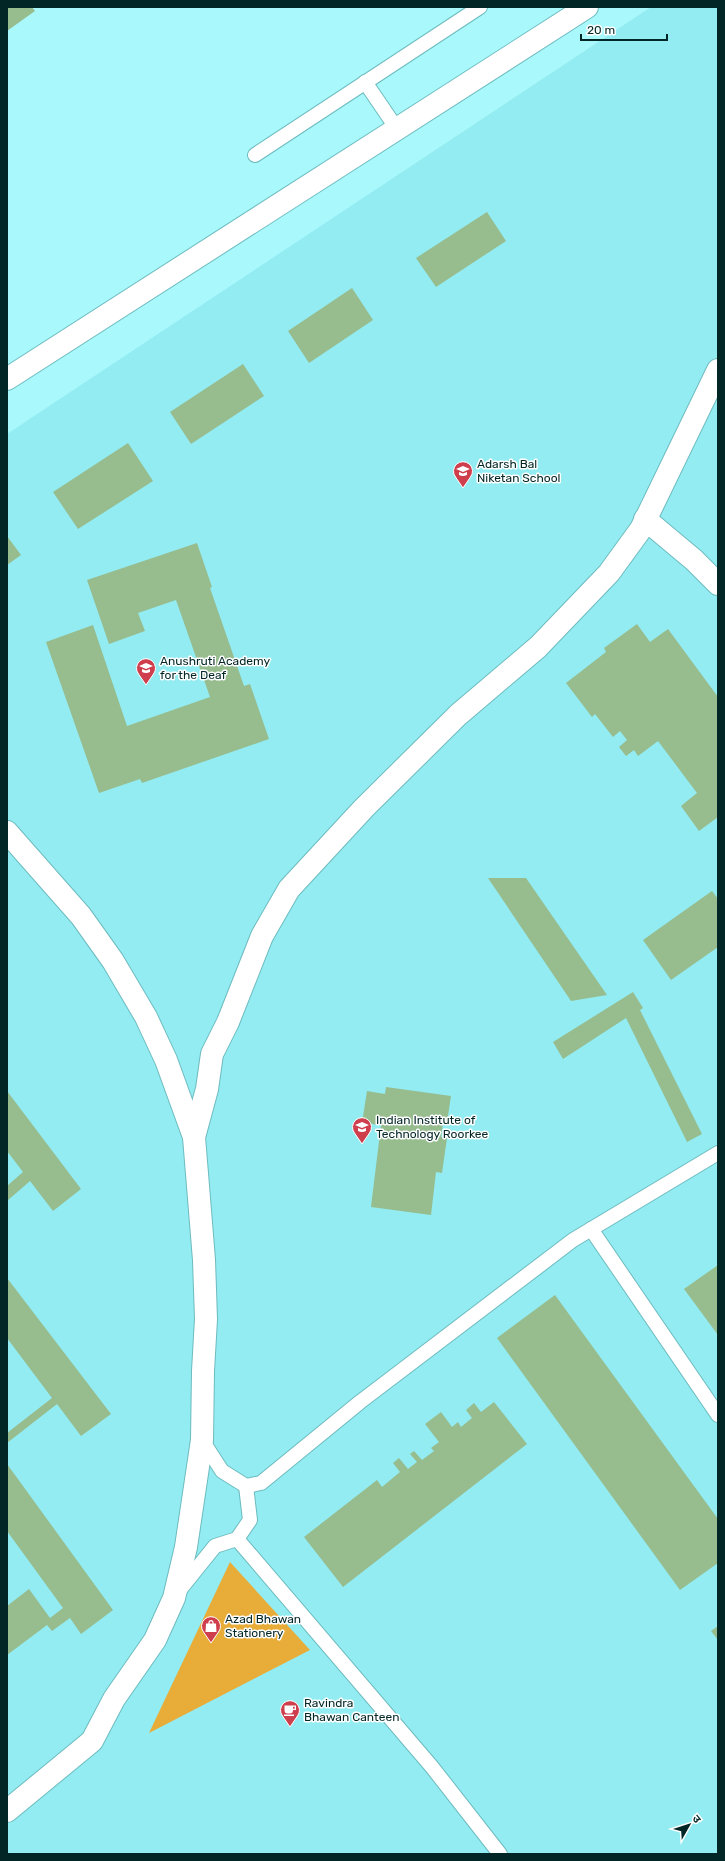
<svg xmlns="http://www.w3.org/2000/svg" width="725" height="1861" viewBox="0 0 725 1861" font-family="Rubik,'Noto Sans Devanagari',sans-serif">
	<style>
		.built { fill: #93ecf1 }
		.green { fill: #e8ac39 }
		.building { fill: #97bc8e }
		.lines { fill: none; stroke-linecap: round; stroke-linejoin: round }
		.service-casing { stroke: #6dbbbf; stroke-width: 16 }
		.minor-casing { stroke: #6dbbbf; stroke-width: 24 }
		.secondary-casing { stroke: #6dbbbf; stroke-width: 24 }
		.service { stroke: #fff; stroke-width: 14 }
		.minor { stroke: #fff; stroke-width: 22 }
		.secondary { stroke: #fff; stroke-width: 22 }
		.labels { text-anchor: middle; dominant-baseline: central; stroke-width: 3; stroke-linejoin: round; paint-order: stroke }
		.poi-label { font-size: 12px; fill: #022526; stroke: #fff; text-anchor: start }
	</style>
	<rect width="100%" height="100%" fill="#a9f8fc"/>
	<path class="built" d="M 651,7 L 718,7 L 718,1854 L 7,1854 L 7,434 Z"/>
	<path class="green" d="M 230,1562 L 310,1650 L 149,1733 Z"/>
	<g class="building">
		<path d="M 7,7 L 32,7 L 35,11 L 7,31 Z"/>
		<path d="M 487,212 L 506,241 L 436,287 L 416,258 Z"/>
		<path d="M 352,288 L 373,320 L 309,363 L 288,331 Z"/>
		<path d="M 243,364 L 264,396 L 191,444 L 170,412 Z"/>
		<path d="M 128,443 L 153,481 L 78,529 L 53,492 Z"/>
		<path d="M 7,536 L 21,555 L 7,565 Z"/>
		<path d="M 197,543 L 212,587 L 210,588 L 244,686 L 250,684 L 269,739 L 142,783 L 140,779 L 99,793 L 46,642 L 93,625 L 127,726 L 210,697 L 176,600 L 138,613 L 145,631 L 109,644 L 87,580 Z"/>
		<path d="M 637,624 L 650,642 L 668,629 L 718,697 L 718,817 L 699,831 L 681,806 L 697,793 L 658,741 L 638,756 L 634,750 L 626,756 L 619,747 L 627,740 L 620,731 L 613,737 L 595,714 L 592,717 L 566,683 L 606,652 L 604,648 Z"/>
		<path d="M 488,878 L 526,878 L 607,995 L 571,1001 Z"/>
		<path d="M 712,891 L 718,899 L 718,947 L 671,980 L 643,940 Z"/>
		<path d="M 633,992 L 643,1008 L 640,1010 L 702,1134 L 687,1142 L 626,1018 L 563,1059 L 553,1042 Z"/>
		<path d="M 386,1087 L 451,1096 L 447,1122 L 443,1122 L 441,1137 L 447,1138 L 442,1173 L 436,1172 L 431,1215 L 371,1207 L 381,1125 L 362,1123 L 367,1091 L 385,1094 Z"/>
		<path d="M 7,1091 L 81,1189 L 53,1211 L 30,1181 L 7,1201 L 7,1186 L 23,1172 L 7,1151 Z"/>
		<path d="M 718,1265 L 718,1335 L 684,1289 Z"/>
		<path d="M 7,1278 L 111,1414 L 81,1436 L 57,1404 L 7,1443 L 7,1433 L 52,1398 L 7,1338 Z"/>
		<path d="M 555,1295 L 718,1519 L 718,1563 L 680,1590 L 497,1338 Z"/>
		<path d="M 494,1402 L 527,1444 L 343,1587 L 304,1537 L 377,1480 L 382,1487 L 400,1472 L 393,1463 L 399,1458 L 408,1469 L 417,1462 L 410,1454 L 414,1451 L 422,1460 L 434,1451 L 431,1448 L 439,1442 L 425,1424 L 441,1412 L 452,1427 L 458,1422 L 461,1427 L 472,1418 L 466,1410 L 474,1403 L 481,1412 Z"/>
		<path d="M 7,1464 L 113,1610 L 81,1634 L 70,1618 L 52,1631 L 47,1625 L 7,1655 L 7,1606 L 29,1589 L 50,1618 L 63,1608 L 7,1531 Z"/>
		<path d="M 718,1626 L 718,1640 L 711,1631 Z"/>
	</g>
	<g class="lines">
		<defs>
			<g id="service">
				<path d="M 365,82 L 397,129"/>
				<path d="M 255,155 L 480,7"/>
				<path d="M 591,1229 L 718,1415"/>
				<path d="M 202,1440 L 222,1471 L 246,1486 L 261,1483 L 360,1402 L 573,1240 L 718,1153"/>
				<path d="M 237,1539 L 432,1767 L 500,1854"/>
				<path d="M 178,1592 L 215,1546 L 237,1539 L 250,1520 L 246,1486"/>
			</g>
			<g id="minor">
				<path d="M 645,519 L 694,560 L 718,584"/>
				<path d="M 7,832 L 81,916 L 113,961 L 146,1017 L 166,1060 L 194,1137 L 204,1260 L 206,1319 L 203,1371 L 202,1440 L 186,1547 L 174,1598 L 155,1640 L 114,1699 L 92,1741 L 7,1811"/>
				<path d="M 194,1137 L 207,1089 L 212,1054 L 228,1022 L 262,936 L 289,889 L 364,808 L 458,715 L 538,647 L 609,573 L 641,529 L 718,370"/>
			</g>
			<path id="secondary" d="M 7,379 L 587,7"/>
		</defs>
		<use href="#service" class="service-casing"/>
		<use href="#minor" class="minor-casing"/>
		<use href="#secondary" class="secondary-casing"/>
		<use href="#service" class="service"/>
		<use href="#minor" class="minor"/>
		<use href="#secondary" class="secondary"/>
	</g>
	<defs>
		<symbol id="school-pin" viewBox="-11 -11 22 30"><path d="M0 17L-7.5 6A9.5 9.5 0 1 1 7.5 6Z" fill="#ce3e4c" stroke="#fff"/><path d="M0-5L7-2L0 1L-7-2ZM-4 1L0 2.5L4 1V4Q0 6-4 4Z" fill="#fff"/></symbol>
		<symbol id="university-pin" viewBox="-11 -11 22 30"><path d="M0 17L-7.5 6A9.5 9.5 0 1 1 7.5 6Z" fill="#ce3e4c" stroke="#fff"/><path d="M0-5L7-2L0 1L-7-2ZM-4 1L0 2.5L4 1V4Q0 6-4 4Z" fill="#fff"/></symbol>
		<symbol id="shop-pin" viewBox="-11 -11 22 30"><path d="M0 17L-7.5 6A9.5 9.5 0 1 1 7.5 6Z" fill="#ce3e4c" stroke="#fff"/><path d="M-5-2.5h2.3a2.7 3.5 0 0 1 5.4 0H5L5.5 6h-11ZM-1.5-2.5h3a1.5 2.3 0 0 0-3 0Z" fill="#fff"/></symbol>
		<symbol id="cafe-pin" viewBox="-11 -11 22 30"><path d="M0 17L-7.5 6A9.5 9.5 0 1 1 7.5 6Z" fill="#ce3e4c" stroke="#fff"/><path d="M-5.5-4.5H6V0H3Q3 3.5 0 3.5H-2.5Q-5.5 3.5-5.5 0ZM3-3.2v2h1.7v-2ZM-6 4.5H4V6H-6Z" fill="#fff"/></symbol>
	</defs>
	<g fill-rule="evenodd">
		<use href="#school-pin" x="452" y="460" width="22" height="30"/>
		<use href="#university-pin" x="135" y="657" width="22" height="30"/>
		<use href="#university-pin" x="351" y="1116" width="22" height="30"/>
		<use href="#shop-pin" x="200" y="1615" width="22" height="30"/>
		<use href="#cafe-pin" x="279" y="1699" width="22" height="30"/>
	</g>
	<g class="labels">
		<g class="poi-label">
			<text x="477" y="464">Adarsh Bal<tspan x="477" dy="14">Niketan School</tspan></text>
			<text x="160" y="661">Anushruti Academy<tspan x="160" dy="14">for the Deaf</tspan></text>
			<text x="376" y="1120">Indian Institute of<tspan x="376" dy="14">Technology Roorkee</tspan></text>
			<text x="225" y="1619">Azad Bhawan<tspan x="225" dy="14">Stationery</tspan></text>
			<text x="304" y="1703">Ravindra<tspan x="304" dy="14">Bhawan Canteen</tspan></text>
		</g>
	</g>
	<rect width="725" height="1861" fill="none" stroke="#022526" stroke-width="16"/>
	<g transform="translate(689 1825) rotate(51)" stroke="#ffffff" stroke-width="3" paint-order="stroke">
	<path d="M0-3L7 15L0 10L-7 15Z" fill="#022526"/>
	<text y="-6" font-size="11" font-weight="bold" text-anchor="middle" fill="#022526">उ</text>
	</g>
	<path d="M581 34v6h86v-6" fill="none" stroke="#022526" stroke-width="2"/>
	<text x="587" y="34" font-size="12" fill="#022526" stroke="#ffffff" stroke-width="3" paint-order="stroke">20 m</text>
</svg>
